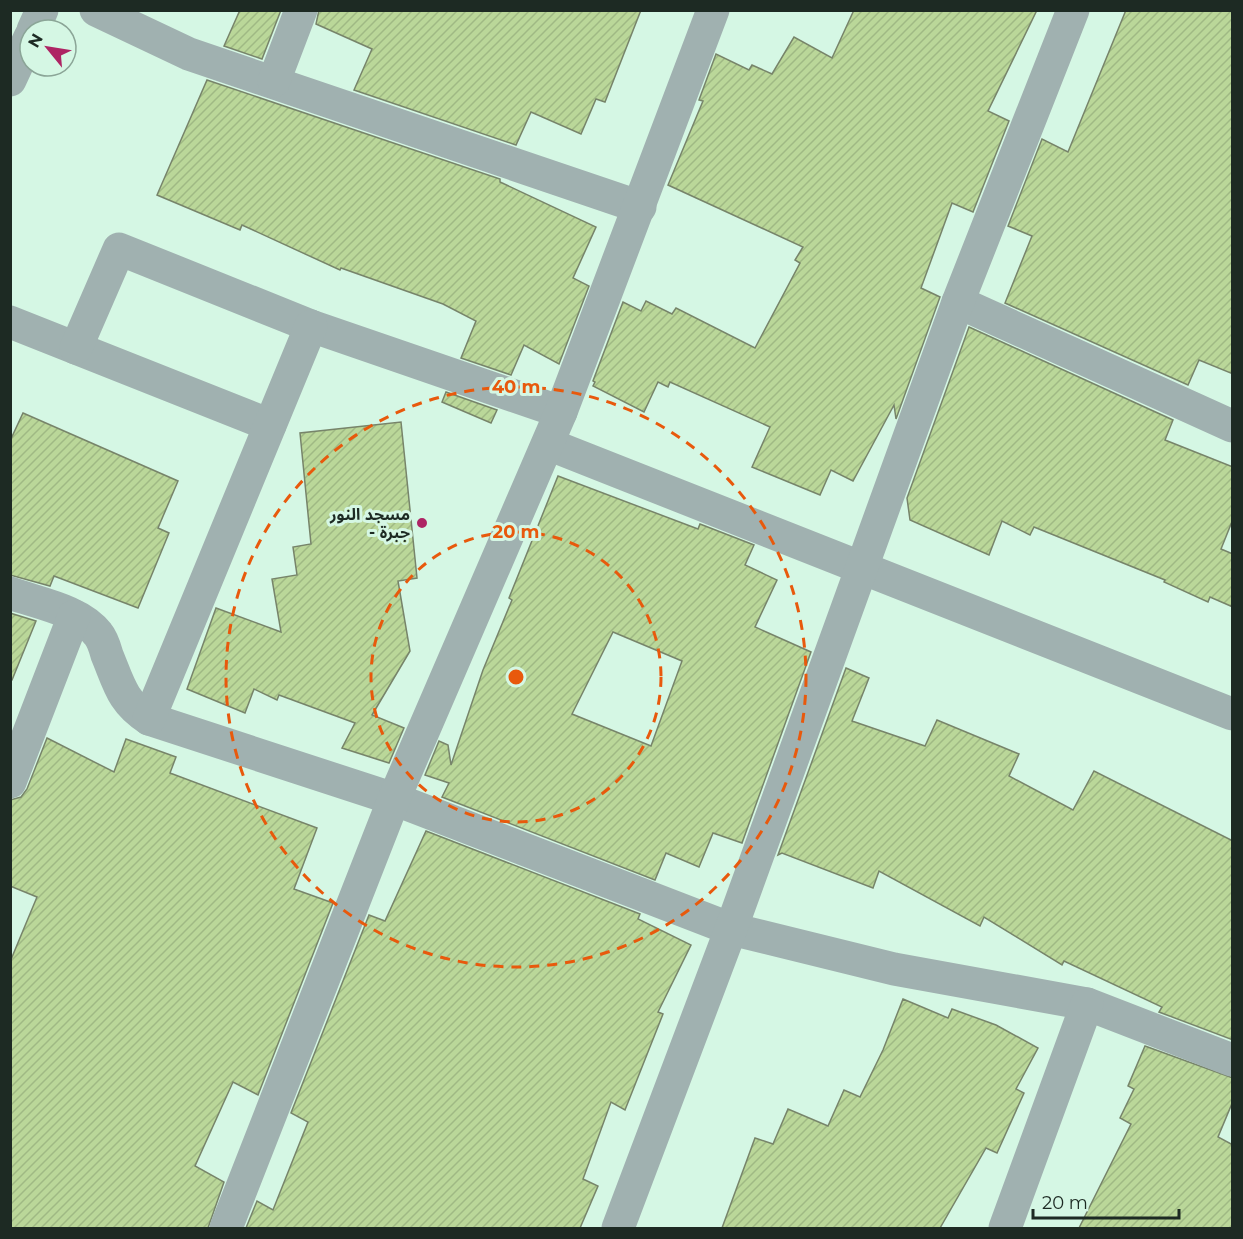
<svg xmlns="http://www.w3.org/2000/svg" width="1243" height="1239" viewBox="0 0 1243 1239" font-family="Montserrat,'Noto Sans Arabic',sans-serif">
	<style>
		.building { fill: url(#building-hatch); stroke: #77846a; stroke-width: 1.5; fill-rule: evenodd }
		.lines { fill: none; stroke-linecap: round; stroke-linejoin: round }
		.minor { stroke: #a0b1b0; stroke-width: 33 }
		.ring { fill: none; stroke: #e8590c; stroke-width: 3; stroke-dasharray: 10 8 }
		.poi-dot { fill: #ae2464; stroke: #d5f7e4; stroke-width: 2 }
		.labels { text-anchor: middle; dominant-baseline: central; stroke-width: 6; stroke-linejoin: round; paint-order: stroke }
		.poi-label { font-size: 16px; font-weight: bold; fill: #1d2a23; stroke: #d5f7e4; text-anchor: end }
		.centre { fill: #e8590c; stroke: #d5f7e4; stroke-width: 3 }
		.ring-label { font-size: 18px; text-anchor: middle; font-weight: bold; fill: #e8590c; stroke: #d5f7e4; stroke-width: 6; stroke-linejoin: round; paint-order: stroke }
	</style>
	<defs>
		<pattern id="building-hatch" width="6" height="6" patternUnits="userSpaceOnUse" patternTransform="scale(1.5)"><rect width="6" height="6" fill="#bad799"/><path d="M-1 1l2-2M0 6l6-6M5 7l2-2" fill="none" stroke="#9fb984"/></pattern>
	</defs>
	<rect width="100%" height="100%" fill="#d5f7e4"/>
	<g class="building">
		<path d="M 240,10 L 281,10 L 262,59 L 224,46 Z"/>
		<path d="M 319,10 L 641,10 L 605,102 L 596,99 L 581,134 L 531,112 L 516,145 L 354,90 L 372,49 L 316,24 Z"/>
		<path d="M 854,10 L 1037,10 L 988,111 L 1009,121 L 973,212 L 952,203 L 921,288 L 940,297 L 896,419 L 894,405 L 853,481 L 831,470 L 820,495 L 752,467 L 770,427 L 670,382 L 668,387 L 658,382 L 644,412 L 593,386 L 595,382 L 593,381 L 623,302 L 641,311 L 646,301 L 672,314 L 676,308 L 755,348 L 800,263 L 795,260 L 803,247 L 668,185 L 703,101 L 699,100 L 716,54 L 749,70 L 752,65 L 772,74 L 794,37 L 832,58 Z"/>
		<path d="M 1126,10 L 1233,10 L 1233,374 L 1199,360 L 1188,385 L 1005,303 L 1032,236 L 1008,226 L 1042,139 L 1068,152 Z"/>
		<path d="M 207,80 L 500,179 L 500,182 L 596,227 L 573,278 L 589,286 L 559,364 L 524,345 L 511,375 L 461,358 L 476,321 L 443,304 L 341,268 L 340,270 L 242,225 L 240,230 L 157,195 Z"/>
		<path d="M 969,327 L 1173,420 L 1165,440 L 1233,467 L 1233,519 L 1221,549 L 1233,554 L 1233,607 L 1210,597 L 1208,602 L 1164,582 L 1165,580 L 1034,527 L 1030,535 L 1002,521 L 989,555 L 910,520 L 907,498 Z"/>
		<path d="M 446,392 L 497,410 L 491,423 L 442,402 Z"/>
		<path d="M 23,413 L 178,481 L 158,528 L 169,533 L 138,608 L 54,576 L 50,586 L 10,575 L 10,441 Z"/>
		<path d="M 401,422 L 417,578 L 398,581 L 410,651 L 372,715 L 404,728 L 389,763 L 342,748 L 355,723 L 279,695 L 277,700 L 254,689 L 245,713 L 187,689 L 216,608 L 281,632 L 272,579 L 297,575 L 293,547 L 311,544 L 300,433 Z"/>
		<path d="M 558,476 L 698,529 L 700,524 L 754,545 L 745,565 L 777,580 L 755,627 L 811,652 L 742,843 L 713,833 L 699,867 L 666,853 L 655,880 L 442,797 L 449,783 L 425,775 L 439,741 L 448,745 L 451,765 L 483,670 L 512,600 L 509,598 ZM 613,632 L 682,661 L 651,746 L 572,714 Z"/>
		<path d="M 10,613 L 36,621 L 12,680 L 10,680 Z"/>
		<path d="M 846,668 L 869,678 L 852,721 L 925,746 L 937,720 L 1019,754 L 1009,776 L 1073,810 L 1094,771 L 1233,841 L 1233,1040 L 1159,1012 L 1162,1007 L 1064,961 L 1062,965 L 984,917 L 980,926 L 879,871 L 873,888 L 782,853 L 778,855 Z"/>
		<path d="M 47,738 L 114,772 L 126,739 L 176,757 L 170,773 L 317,828 L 294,889 L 333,903 L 258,1095 L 233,1082 L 195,1166 L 224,1182 L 208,1228 L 10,1228 L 10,962 L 37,897 L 10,886 L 10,800 L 21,797 L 27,789 Z"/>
		<path d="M 426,831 L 640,914 L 638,919 L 691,945 L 658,1012 L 663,1014 L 625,1110 L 611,1102 L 583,1179 L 598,1186 L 580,1228 L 246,1228 L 257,1201 L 273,1210 L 308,1122 L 291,1113 L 369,915 L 385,921 Z"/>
		<path d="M 903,999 L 948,1018 L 952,1009 L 996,1025 L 1038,1048 L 1016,1089 L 1024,1093 L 997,1153 L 986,1148 L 940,1228 L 722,1228 L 755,1138 L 773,1144 L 788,1109 L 828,1126 L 844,1090 L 860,1097 L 883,1050 Z"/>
		<path d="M 1145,1046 L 1233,1078 L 1233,1101 L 1218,1137 L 1233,1145 L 1233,1228 L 1079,1228 L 1131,1124 L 1120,1118 L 1134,1089 L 1128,1086 Z"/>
	</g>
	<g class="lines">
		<g class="minor">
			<path d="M 96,10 L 189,54 L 640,207"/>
			<path d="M 33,30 L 42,10"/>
			<path d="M 10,80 L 30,37"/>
			<path d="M 274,81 L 301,10"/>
			<path d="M 958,302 L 1232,426"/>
			<path d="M 10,322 L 270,425"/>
			<path d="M 76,348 L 119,249 L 311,326 L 561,412"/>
			<path d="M 548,444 L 1232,714"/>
			<path d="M 10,593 C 37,603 80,610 98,634 C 103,640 105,648 107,655 C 119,684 122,702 149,719 L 394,799 L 731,929 L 894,969 L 1087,1004 L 1232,1060"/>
			<path d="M 149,719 L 311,326"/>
			<path d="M 10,782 L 74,616"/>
			<path d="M 226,1228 L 394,799 L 561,412 L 713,10"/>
			<path d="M 618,1228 L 731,929 L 958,302 L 1073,10"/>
			<path d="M 1005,1228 L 1087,1004"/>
		</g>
	</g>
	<g class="ring">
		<circle cx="516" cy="677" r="145"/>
		<circle cx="516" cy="677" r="290"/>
	</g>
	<circle class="poi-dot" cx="422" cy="523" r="6"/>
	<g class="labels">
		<g class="poi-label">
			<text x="410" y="514">مسجد النور<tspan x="410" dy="18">- جبرة</tspan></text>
		</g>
	</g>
	<circle cx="516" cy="677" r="9" class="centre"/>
	<g class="ring-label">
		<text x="516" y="393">40 m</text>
		<text x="516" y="538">20 m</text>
	</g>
	<rect width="1243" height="1239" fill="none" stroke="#1d2a23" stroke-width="24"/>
	<g transform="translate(48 48) rotate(300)"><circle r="28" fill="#d5f7e4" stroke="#8ba597" stroke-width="1.5"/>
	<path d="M0-4.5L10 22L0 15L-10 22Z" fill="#ae2464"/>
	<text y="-9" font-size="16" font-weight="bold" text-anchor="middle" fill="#1d2a23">N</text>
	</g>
	<path d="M1033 1209v9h146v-9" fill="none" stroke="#1d2a23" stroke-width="3"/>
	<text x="1042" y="1209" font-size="18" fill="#1d2a23" stroke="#d5f7e4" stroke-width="4.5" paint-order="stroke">20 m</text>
</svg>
